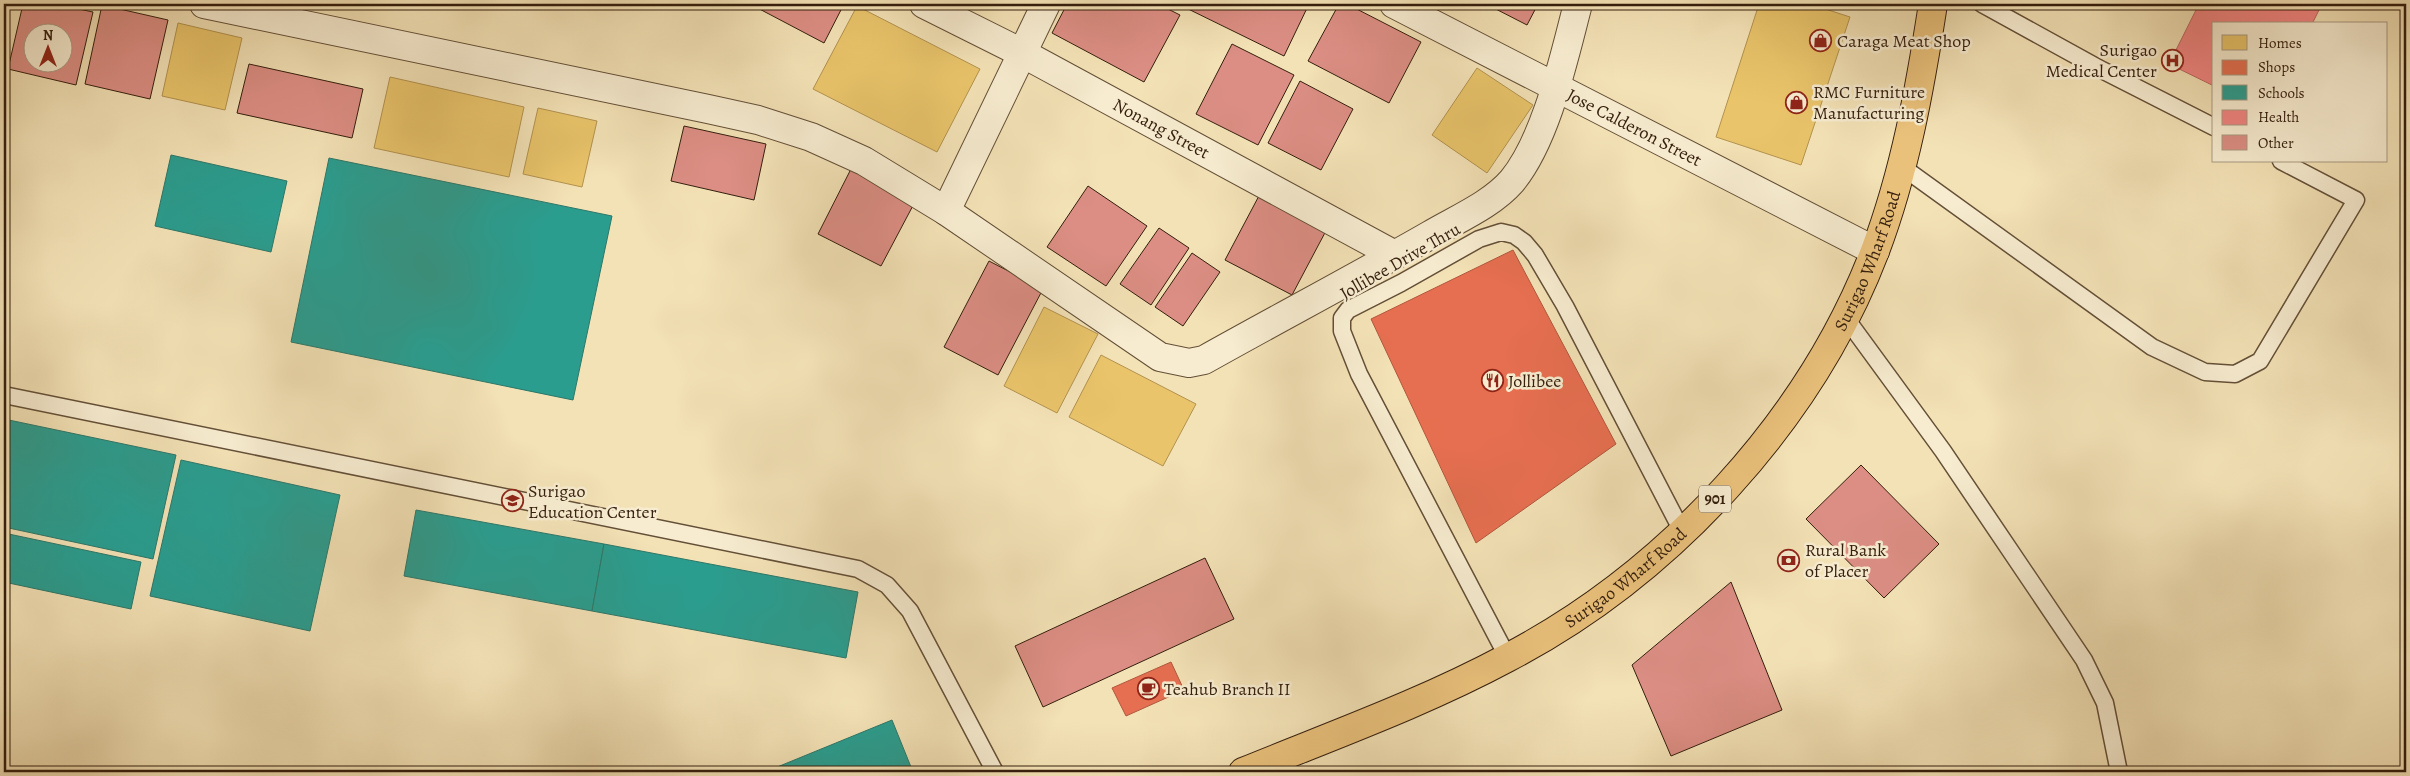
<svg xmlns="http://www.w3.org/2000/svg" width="2410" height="776" viewBox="0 0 2410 776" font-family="Alegreya,serif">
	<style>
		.homes { fill: #e9c46a; stroke: #b3924e }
		.shops { fill: #e76f51; stroke: #b1573d }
		.schools { fill: #2a9d8f; stroke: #2d7768 }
		.health { fill: #f28482; stroke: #b9655f }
		.building { fill: #dc8e84; stroke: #341e0d; fill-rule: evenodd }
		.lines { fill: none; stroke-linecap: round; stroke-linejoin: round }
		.lane-casing { stroke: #644f37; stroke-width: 19 }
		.street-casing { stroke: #644f37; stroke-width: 30 }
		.primary-casing { stroke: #341e0d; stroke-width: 30 }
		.lane { stroke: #f7ecd0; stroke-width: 16 }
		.street { stroke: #f7ecd0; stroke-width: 28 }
		.primary { stroke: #eac17b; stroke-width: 28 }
		.labels { text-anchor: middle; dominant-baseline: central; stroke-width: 5; stroke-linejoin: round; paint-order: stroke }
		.shield { fill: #f7ecd0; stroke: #6e5c48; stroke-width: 1 }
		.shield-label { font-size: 16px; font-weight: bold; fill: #341e0d }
		.poi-label { font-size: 18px; fill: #341e0d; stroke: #f7ecd0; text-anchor: start }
		.street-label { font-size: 18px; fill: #341e0d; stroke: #f7ecd0 }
	</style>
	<rect width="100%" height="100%" fill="#f3e2b6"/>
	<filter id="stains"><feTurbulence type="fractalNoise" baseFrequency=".004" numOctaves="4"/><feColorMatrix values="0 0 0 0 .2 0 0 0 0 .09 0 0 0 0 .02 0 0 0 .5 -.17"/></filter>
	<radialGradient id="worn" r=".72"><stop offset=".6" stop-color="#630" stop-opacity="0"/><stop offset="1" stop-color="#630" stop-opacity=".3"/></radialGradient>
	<g class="homes">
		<path d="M 1759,4 L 1810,4 L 1850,17 L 1801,165 L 1716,137 Z"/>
		<path d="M 857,6 L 980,69 L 937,152 L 813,89 Z"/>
		<path d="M 178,23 L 242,38 L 225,110 L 162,96 Z"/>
		<path d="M 1477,68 L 1533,105 L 1487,173 L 1432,135 Z"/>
		<path d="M 390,77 L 524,107 L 509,177 L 374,148 Z"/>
		<path d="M 538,108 L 597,121 L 582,187 L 523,174 Z"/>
		<path d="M 1044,307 L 1098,334 L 1057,413 L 1004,386 Z"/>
		<path d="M 1101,355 L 1196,404 L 1163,466 L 1069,417 Z"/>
	</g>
	<g class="shops">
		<path d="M 1513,250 L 1616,444 L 1476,543 L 1371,319 Z"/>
		<path d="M 1171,662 L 1184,690 L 1126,716 L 1112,688 Z"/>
	</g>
	<g class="schools">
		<path d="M 171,155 L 287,181 L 271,252 L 155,226 Z"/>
		<path d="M 329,158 L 612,216 L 573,400 L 291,342 Z"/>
		<path d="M 4,419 L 176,455 L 153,559 L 4,527 Z"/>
		<path d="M 181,460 L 340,495 L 310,631 L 150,596 Z"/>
		<path d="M 416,510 L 604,544 L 592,611 L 404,576 Z"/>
		<path d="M 4,533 L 141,562 L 131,609 L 4,582 Z"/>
		<path d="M 604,544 L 858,592 L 846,658 L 592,611 Z"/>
		<path d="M 892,720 L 913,772 L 765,772 Z"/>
	</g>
	<path class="health" d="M 2199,4 L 2322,4 L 2312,24 L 2214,24 L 2214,86 L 2169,64 Z"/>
	<g class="building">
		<path d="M 4,4 L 8,4 L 4,22 Z"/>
		<path d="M 23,4 L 55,4 L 93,12 L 76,85 L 8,69 ZM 32,32 L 62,32 L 62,62 L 32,62 Z"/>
		<path d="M 750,4 L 844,4 L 824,43 Z"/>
		<path d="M 1067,4 L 1158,4 L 1180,15 L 1144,82 L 1052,33 Z"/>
		<path d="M 1178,4 L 1309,4 L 1284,56 Z"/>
		<path d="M 1339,4 L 1347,4 L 1421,42 L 1389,103 L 1308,61 Z"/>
		<path d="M 1486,4 L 1538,4 L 1527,25 Z"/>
		<path d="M 102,5 L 168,20 L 150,99 L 85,84 Z"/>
		<path d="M 1232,44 L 1294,75 L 1258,145 L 1196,114 Z"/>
		<path d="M 249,64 L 363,89 L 352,138 L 237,113 Z"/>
		<path d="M 1300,81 L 1353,109 L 1321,170 L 1268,143 Z"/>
		<path d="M 684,126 L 766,144 L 754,200 L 671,181 Z"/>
		<path d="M 853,165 L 917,198 L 881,266 L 818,234 Z"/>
		<path d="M 1088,186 L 1147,226 L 1106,286 L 1047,247 Z"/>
		<path d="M 1261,192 L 1328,227 L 1292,295 L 1225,260 Z"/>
		<path d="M 1159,228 L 1189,248 L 1151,305 L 1120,284 Z"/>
		<path d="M 1192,253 L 1220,272 L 1183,326 L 1155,307 Z"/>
		<path d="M 989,261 L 1043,289 L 998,375 L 944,347 Z"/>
		<path d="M 1861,465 L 1939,544 L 1884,598 L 1806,519 Z"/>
		<path d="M 1205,558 L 1234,619 L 1043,707 L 1015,646 Z"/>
		<path d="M 1731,582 L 1782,710 L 1671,756 L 1632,665 Z"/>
	</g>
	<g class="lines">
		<defs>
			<g id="lane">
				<path d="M 1982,4 L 2102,70 L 2214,127"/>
				<path d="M 1901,166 L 2152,347 L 2205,372 L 2235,374 L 2260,361 L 2356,200 L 2281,161"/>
				<path d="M 1845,317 L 1943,451 L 2084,660 L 2105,703 L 2119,772"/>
				<path d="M 4,395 L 858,569 L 887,585 L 910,611 L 995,772"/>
				<path d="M 1508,658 L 1359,374 L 1342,331 L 1342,318 L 1348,310 L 1401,283 L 1479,239 L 1501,232 L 1514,235 L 1524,242 L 1535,255 L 1565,306 L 1682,531"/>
			</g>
			<g id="street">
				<path d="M 204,4 L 708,109 L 758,120 L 811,137 L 864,161 L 946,211 L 1160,357 L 1189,363 L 1204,360 C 1279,318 1355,278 1430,235 C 1457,219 1491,205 1512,181 C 1547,138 1564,57 1578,4"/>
				<path id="s1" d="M 924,4 L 1022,53 L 1395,255"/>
				<path id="s2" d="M 1394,4 L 1875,251"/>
				<path d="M 946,211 L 1046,4"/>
			</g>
			<g id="primary">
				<path id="s3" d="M 1243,772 C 1331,736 1423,703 1507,658 C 1668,574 1810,421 1875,251 C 1905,172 1920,88 1933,4"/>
			</g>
		</defs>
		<use href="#lane" class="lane-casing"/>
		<use href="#street" class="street-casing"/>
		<use href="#primary" class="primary-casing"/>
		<use href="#lane" class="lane"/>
		<use href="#street" class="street"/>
		<use href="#primary" class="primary"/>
	</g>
	<defs>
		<symbol id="shop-ring" viewBox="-11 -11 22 22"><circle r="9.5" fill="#f7ecd0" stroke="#8f2418" stroke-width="1.5"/><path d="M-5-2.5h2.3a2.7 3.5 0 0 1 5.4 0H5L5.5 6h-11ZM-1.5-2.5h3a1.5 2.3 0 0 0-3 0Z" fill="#8f2418"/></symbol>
		<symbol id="hospital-ring" viewBox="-11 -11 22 22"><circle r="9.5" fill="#f7ecd0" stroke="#8f2418" stroke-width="1.5"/><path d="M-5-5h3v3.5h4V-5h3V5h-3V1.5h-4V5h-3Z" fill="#8f2418"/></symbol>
		<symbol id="restaurant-ring" viewBox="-11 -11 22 22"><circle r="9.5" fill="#f7ecd0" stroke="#8f2418" stroke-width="1.5"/><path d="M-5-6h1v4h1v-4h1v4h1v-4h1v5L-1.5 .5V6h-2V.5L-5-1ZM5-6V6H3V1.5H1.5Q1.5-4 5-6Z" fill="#8f2418"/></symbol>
		<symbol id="university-ring" viewBox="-11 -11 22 22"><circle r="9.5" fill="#f7ecd0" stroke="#8f2418" stroke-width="1.5"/><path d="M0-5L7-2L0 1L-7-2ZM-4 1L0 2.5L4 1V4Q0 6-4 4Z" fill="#8f2418"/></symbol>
		<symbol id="bank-ring" viewBox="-11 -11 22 22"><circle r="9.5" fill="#f7ecd0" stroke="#8f2418" stroke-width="1.5"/><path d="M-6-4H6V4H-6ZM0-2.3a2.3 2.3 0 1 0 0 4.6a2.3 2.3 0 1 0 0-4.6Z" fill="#8f2418"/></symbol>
		<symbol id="cafe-ring" viewBox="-11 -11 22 22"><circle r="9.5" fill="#f7ecd0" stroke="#8f2418" stroke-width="1.5"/><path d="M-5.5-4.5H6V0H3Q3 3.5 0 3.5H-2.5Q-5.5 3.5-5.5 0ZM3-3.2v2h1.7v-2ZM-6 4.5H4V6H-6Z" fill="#8f2418"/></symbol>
	</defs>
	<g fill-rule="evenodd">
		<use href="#shop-ring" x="1808" y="28" width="25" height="25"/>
		<use href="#hospital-ring" x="2160" y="48" width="25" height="25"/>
		<use href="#shop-ring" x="1784" y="90" width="25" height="25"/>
		<use href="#restaurant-ring" x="1480" y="368" width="25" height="25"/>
		<use href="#university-ring" x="500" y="488" width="25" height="25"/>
		<use href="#bank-ring" x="1776" y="548" width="25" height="25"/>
		<use href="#cafe-ring" x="1136" y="676" width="25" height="25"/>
	</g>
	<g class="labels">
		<rect class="shield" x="1699" y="485.5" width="32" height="27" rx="4"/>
		<g class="shield-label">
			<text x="1715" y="499">901</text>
		</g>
		<g class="poi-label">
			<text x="1837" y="41">Caraga Meat Shop</text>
			<text x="2157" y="50" text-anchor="end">Surigao<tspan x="2157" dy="21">Medical Center</tspan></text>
			<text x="1813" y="92">RMC Furniture<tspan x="1813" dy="21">Manufacturing</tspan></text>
			<text x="1508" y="381">Jollibee</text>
			<text x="528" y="491">Surigao<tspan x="528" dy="21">Education Center</tspan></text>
			<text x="1805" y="550">Rural Bank<tspan x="1805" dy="21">of Placer</tspan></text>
			<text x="1164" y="689">Teahub Branch II</text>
		</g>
		<g class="street-label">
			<text stroke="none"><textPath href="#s1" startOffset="268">Nonang Street</textPath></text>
			<text stroke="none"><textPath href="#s2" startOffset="270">Jose Calderon Street</textPath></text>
			<text stroke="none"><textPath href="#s3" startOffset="836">Surigao Wharf Road</textPath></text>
			<text transform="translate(1400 261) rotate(-30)">Jollibee Drive Thru</text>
			<text stroke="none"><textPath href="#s3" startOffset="431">Surigao Wharf Road</textPath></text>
		</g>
	</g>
	<rect width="2410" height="776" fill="none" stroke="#f3e2b6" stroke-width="20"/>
	<rect x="5" y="5" width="2400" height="766" fill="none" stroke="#341e0d" stroke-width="2.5"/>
	<rect x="10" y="10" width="2390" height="756" fill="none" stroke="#341e0d"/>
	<rect x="2212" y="22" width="175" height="140" fill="#f7ecd0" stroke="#a99a82"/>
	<rect x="2222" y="35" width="25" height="15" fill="#e9c46a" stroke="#a99a82"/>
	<text x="2258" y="48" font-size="15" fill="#341e0d">Homes</text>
	<rect x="2222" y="60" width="25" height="15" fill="#e76f51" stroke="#a99a82"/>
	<text x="2258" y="72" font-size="15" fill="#341e0d">Shops</text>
	<rect x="2222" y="85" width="25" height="15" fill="#2a9d8f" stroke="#a99a82"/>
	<text x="2258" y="98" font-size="15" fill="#341e0d">Schools</text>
	<rect x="2222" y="110" width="25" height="15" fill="#f28482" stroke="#a99a82"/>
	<text x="2258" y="122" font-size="15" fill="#341e0d">Health</text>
	<rect x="2222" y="135" width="25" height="15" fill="#dc8e84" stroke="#a99a82"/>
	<text x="2258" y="148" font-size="15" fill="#341e0d">Other</text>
	<g transform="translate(48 48)"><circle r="24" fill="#f7ecd0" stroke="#a99a82"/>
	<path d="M0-4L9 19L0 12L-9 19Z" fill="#8f2418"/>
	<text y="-8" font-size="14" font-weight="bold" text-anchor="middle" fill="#341e0d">N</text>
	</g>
	<rect width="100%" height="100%" filter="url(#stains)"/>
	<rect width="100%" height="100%" fill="url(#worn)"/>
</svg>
